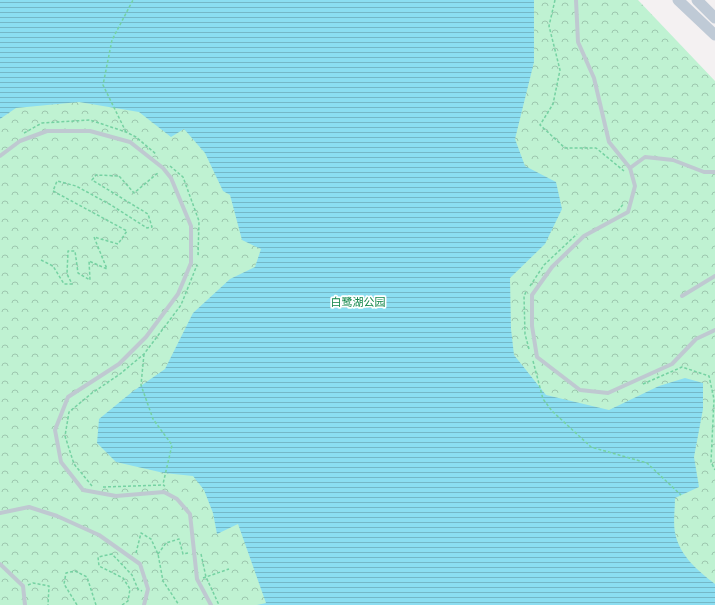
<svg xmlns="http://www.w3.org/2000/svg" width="715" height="605" viewBox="0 0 715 605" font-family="Quicksand,'Noto Sans SC',sans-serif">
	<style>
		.park { fill: url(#park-crowns) }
		.water { fill: url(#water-rules) }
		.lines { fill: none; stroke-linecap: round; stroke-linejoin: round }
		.path { stroke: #75d2a2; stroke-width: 1.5; stroke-dasharray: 3 2; stroke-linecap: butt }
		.service { stroke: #bfc9d1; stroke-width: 4 }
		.secondary { stroke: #bfcad6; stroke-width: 11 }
		.labels { text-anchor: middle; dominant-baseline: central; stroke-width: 3.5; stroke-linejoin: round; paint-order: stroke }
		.park-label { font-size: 11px; fill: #13874a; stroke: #fff }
	</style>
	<defs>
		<pattern id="park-crowns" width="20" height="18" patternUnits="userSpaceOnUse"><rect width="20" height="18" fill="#bff2d2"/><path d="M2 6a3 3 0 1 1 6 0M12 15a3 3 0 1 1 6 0" fill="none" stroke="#9dc7ae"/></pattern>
		<pattern id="water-rules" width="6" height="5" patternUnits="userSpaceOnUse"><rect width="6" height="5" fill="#8bdef1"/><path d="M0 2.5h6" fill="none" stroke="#74b7c7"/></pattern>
	</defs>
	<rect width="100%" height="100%" fill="#f4f1f2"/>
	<path class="park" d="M 0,0 L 638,0 L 715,81 L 715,605 L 0,605 Z"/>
	<path class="water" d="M 0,0 L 534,0 L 534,62 L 515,139 L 525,166 L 556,182 L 562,209 L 545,244 L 510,278 L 511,329 L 514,355 L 546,395 L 609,410 L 659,386 L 685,378 L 703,383 L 703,409 L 694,457 L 699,487 L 675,498 C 675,509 673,522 675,533 C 680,556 697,570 715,584 L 715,605 L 257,605 L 266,603 L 238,524 L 217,534 L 213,513 L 204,490 L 193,476 L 164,473 L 116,462 L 97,443 L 99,419 L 132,392 L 165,369 L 193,313 L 230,279 L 255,267 L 261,249 L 242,240 L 230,195 L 223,191 L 205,153 L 184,129 L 171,137 L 139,112 L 79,102 L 16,108 L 0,119 Z"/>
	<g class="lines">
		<g class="path">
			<path d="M 555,0 L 549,26 L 560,70 L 553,104 L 540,125 L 565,148 L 596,148 L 624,171"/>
			<path d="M 126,132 L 103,85 L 112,40 L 133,0"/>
			<path d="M 24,133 L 42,123 L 90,120 L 126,132 L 136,137 L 156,154"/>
			<path d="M 170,166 L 183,177 L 199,221 L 198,257"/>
			<path d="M 618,211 L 624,203"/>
			<path d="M 41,260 L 53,266 L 64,284 L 72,284 L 67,274 L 68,251 L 75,251 L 78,273 L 90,280 L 89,261 L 107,269 L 94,237 L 118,244 L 127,231 L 53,191 L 57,181 L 76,186 L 111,205 L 147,228 L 152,227 L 148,214 L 92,180 L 96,175 L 119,176 L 134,193 L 159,172"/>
			<path d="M 530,286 L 544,265 L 577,234"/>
			<path d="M 526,292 L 524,296 L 525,334 L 529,349"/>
			<path d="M 144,354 L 141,385 L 153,419 L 172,445 L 163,484"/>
			<path d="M 533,361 L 543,399 L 552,411 L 591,447 L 647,463 L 681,495"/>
			<path d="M 643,384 L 682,367 L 709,376 L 714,399 L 711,462 L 715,470"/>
			<path d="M 92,486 L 74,464 L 65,436 L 69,412 L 92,393 L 120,374 L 144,354 L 181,305 L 197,265"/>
			<path d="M 103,487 L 163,485 L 165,486"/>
			<path d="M 136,553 L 141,533 L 151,539 L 158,554 L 163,581 L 179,605"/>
			<path d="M 158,554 L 166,543 L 179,539 L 183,554 L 188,553"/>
			<path d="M 201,554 L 206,577 L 219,605"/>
			<path d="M 203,578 L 229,569"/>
			<path d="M 28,585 L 33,583 L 49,586 L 48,605"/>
			<path d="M 77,605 L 64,584 L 66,573 L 75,571 L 87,577 L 96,605"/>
			<path d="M 122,605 L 128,601 L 130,589 L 123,578 L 99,566 L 98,557 L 112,554 L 132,575 L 138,589 L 142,591"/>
		</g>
		<g class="service">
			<path d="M 576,0 L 578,42 L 594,78 L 609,142 L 630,168 L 635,186 L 628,212 L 584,236 L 552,267 L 532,295 L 532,326 L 537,357 L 580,390 L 608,393 L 672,364 L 696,339 L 715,330"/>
			<path d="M 0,156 L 20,141 L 47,131 L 90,131 L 130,142 L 163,168 L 171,178 L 191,226 L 191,263 L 178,294 L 146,337 L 119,364 L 68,397 L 55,430 L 61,462 L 83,490 L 116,496 L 164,492 L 177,499 L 190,514 L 197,579 L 211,605"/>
			<path d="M 630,168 L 645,157 L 673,160 L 704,172 L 715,172"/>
			<path d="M 682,296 L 715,276"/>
			<path d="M 0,513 L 29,507 L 57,516 L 99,535 L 140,564 L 148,589 L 144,605"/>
			<path d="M 0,564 L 23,586 L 25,605"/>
		</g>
		<g class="secondary">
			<path d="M 678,0 L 715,35"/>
			<path d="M 697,0 L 715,18"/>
		</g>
	</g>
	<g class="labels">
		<g class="park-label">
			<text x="358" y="302">白鹭湖公园</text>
		</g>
	</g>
</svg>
